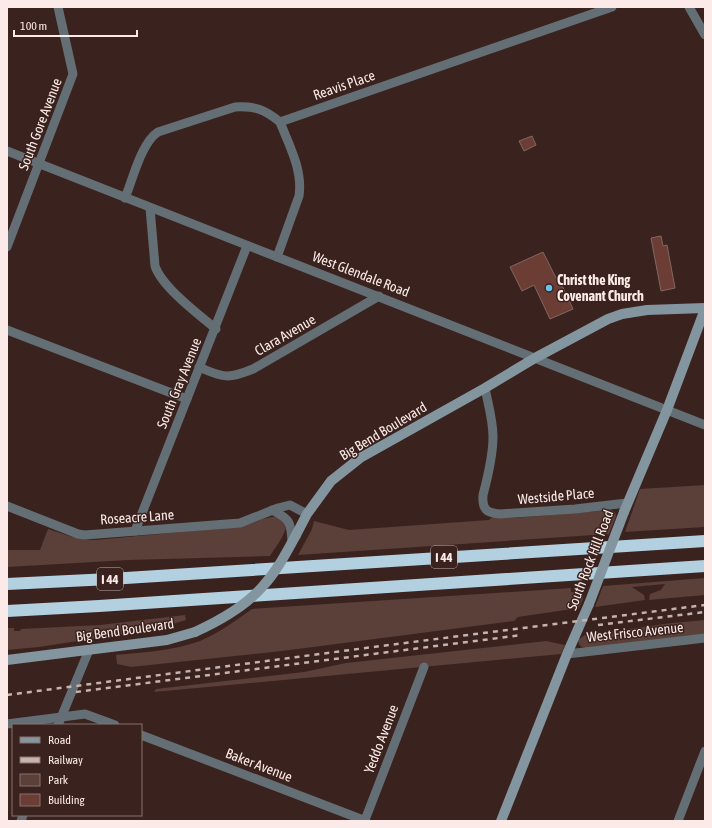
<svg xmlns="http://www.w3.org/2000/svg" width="712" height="828" viewBox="0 0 712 828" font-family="'Asap Condensed',sans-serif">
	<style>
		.green { fill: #5b3f39 }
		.building { fill: #6c3d35; stroke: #836761 }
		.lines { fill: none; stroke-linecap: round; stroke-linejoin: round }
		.street { stroke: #636f75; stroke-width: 9 }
		.secondary { stroke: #8396a0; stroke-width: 10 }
		.highway { stroke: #b2d0df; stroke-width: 12 }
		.rail { stroke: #c6b3af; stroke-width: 2.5; stroke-dasharray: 5 5; stroke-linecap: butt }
		.secondary-bridge { stroke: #8396a0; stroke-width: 10 }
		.poi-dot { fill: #65c5ee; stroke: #3a221e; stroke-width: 1.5 }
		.labels { text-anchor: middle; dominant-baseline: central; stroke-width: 3; stroke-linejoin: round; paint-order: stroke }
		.shield { fill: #3a221e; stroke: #c1aeab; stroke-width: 1 }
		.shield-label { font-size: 13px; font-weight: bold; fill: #fbeae7 }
		.street-label { font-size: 14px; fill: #fbeae7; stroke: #3a221e }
		.poi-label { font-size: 14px; font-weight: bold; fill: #fbeae7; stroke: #3a221e; text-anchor: start }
	</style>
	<rect width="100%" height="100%" fill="#3a221e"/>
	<g class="green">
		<path d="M 705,485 L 705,527 L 625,532 L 640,489 Z"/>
		<path d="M 611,510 L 615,512 L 616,516 L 609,534 L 298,555 L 312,529 L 314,521 L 349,530 L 489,520 L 492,517 L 514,518 Z"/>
		<path d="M 278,516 C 280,518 284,521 285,523 C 289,531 274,549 270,556 L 129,560 L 7,567 L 7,550 L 40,550 L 48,529 C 64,534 78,540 95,540 L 234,527 L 253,523 L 262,519 Z"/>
		<path d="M 705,578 L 705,595 L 649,600 L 650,594 L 661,590 L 665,584 L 632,587 L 644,595 L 645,600 L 595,607 L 603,586 Z"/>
		<path d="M 571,588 L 571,592 L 583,591 L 583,599 L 579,608 L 518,617 L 514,621 L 282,651 L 131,667 L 117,664 L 116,655 C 143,652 173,651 200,641 C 219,633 235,621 252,609 Z"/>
		<path d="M 185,615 L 186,620 L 156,629 L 39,647 L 7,650 L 7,628 L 14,628 L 14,631 L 20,631 L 21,629 L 100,625 Z"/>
		<path d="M 705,620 L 705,634 L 586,648 C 581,647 579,646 578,640 L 585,635 L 672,623 Z"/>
		<path d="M 546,641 L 565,645 L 561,654 L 154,692 L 156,689 L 304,672 L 346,663 Z"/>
	</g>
	<g class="building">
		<path d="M 532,136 L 536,145 L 524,151 L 519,141 Z"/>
		<path d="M 661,236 L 663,246 L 667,245 L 675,288 L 661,291 L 651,238 Z"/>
		<path d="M 543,252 L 556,278 L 558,277 L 573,309 L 550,319 L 534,285 L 522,291 L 510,267 Z"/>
	</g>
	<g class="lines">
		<g class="street">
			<path d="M 689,7 L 705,35"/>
			<path d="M 7,151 L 705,425"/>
			<path d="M 125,198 C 133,179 141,143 158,132 L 235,107 C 255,106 264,109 280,122 L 612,7"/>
			<path d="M 150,208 L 155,266 C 162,287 198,314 216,329"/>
			<path d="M 7,247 L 73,74 L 58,7"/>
			<path d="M 277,257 L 299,196 C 303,170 289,145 280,122"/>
			<path d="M 7,330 L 187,399"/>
			<path d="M 199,367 C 223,378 229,379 253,369 L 379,296"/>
			<path d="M 485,388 C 488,404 493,420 493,437 C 493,456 488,476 483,495 C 482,509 486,513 500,514 L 575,509 L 627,503"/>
			<path d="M 7,506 L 78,534 L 85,535 L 240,523 L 278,508 L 290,505 L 307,514"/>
			<path d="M 272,510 C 290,519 291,522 292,542"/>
			<path d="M 135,531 L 247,246"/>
			<path d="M 567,654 L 705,638"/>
			<path d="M 7,724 L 85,714 L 115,725"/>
			<path d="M 58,725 L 89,650"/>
			<path d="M 141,735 L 366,821"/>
			<path d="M 365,820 L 424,667"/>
			<path d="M 21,821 L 23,815"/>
			<path d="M 678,821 L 705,751"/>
		</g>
		<g class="secondary">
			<path d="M 624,512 L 667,410 L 705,309"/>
			<path d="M 296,535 L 307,514 L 331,481 L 360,458 L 485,388 L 535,358 L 608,319 L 622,314 L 647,310 L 705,308"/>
			<path d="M 7,660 L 167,640 L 195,632"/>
			<path d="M 501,821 L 567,654 L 589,604"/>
		</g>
		<g class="highway">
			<path d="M 7,584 L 110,579 L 705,541"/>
			<path d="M 7,611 L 99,606 L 705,566"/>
		</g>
		<g class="rail">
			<path d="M 598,625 L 705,612"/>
			<path d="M 76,692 L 522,635"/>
			<path d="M 7,695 L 381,646 L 705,605"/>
		</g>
		<g class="secondary-bridge">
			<path d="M 589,604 L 624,512"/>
			<path d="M 195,632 C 219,621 245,607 263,586 C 277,571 286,553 296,535"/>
		</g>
	</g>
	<circle class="poi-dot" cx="549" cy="288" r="4"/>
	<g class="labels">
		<g class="shield">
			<rect x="431" y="546" width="26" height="22" rx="3"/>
			<rect x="97" y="568" width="26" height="22" rx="3"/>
		</g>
		<g class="shield-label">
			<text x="444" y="557">I 44</text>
			<text x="110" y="579">I 44</text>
		</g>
		<g class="street-label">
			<text transform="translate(344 85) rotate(-19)">Reavis Place</text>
			<text transform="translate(40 124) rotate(-69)">South Gore Avenue</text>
			<text transform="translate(361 274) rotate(21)">West Glendale Road</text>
			<text transform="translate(285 335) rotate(-30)">Clara Avenue</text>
			<text transform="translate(179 383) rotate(-68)">South Gray Avenue</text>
			<text transform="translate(383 431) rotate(-31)">Big Bend Boulevard</text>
			<text transform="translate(556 496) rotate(-5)">Westside Place</text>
			<text transform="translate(137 517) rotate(-4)">Roseacre Lane</text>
			<text transform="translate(590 560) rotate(-69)">South Rock Hill Road</text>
			<text transform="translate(125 630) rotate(-8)">Big Bend Boulevard</text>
			<text transform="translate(635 632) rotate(-6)">West Frisco Avenue</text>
			<text transform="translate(381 739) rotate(-69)">Yeddo Avenue</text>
			<text transform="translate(259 765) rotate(21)">Baker Avenue</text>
		</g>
		<g class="poi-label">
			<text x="557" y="280">Christ the King<tspan x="557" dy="16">Covenant Church</tspan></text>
		</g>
	</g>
	<rect width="712" height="828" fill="none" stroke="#fbeae7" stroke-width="16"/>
	<rect x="12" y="724" width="130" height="92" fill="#3a221e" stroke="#87726e"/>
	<rect x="20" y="737" width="20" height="6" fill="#8396a0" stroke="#87726e"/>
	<text x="48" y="744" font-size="12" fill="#fbeae7">Road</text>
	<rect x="20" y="757" width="20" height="6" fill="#c6b3af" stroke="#87726e"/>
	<text x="48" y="764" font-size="12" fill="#fbeae7">Railway</text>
	<rect x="20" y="774" width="20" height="12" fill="#5b3f39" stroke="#87726e"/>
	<text x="48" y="784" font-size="12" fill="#fbeae7">Park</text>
	<rect x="20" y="794" width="20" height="12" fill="#6c3d35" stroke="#87726e"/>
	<text x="48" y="804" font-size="12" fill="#fbeae7">Building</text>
	<path d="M14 30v6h123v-6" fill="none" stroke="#fbeae7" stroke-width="2"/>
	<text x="20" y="30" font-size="12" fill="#fbeae7" stroke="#3a221e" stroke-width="3" paint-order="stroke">100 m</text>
</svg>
